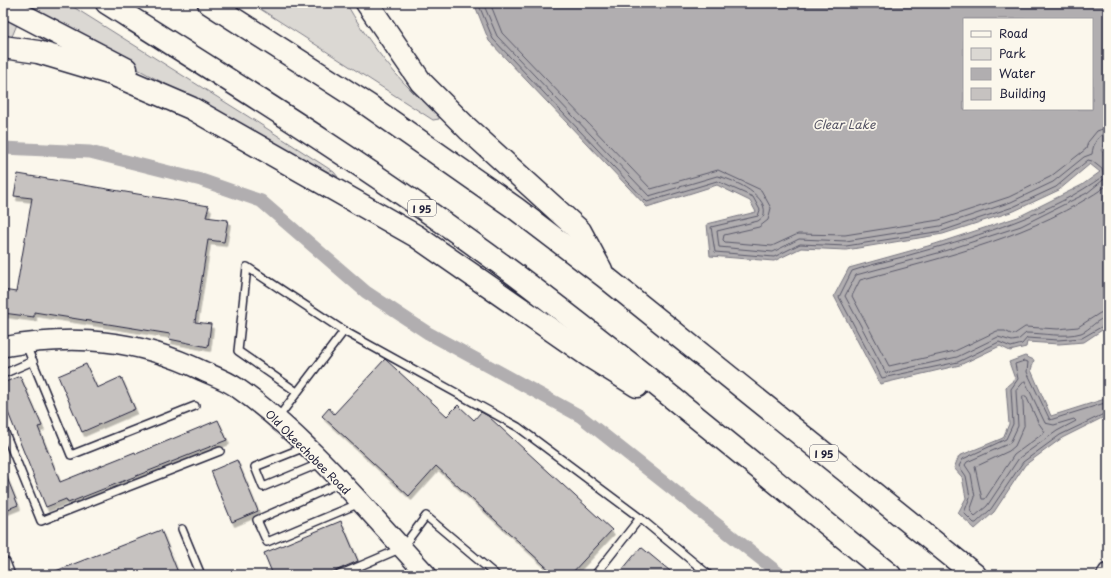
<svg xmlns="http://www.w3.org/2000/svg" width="1111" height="578" viewBox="0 0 1111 578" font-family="'Playpen Sans',sans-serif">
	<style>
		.green { fill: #dbd8d3; stroke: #7e7d87 }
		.water { fill: #b1aeb0; stroke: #787681; fill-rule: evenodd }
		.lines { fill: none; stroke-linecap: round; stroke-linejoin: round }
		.shore { stroke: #5b5a6a; stroke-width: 1 }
		.canal { stroke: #b1aeb0; stroke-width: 13 }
		.building { fill: #c6c2c0; stroke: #22223b; filter: url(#shadow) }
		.lane-casing { stroke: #22223b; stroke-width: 10 }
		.secondary-casing { stroke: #22223b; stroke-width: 22 }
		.highway-casing { stroke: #22223b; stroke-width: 25 }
		.lane { stroke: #fbf7ec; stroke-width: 7 }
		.secondary { stroke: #fbf7ec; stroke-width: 19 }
		.highway { stroke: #fbf7ec; stroke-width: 22 }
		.labels { text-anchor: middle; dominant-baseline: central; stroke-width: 3.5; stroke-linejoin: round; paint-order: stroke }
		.shield { fill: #fbf7ec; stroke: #636270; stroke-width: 1 }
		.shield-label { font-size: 10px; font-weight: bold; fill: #22223b }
		.street-label { font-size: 11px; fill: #22223b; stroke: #fbf7ec }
		.water-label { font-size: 12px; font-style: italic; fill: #545364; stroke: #fbf7ec }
	</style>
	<defs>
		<filter id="shadow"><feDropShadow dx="2.5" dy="4.5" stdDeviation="0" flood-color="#0004"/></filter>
	</defs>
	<rect width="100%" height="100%" fill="#fbf7ec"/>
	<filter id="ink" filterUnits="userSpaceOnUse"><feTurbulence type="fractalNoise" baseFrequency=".025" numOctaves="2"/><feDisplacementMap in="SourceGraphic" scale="8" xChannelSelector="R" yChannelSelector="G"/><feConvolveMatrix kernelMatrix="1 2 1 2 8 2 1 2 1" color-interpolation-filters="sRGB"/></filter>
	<g filter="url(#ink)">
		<g class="green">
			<path d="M 15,3 L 67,3 L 249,117 L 334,172 L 338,177 Z"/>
			<path d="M 251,3 L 346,3 C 365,36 387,67 415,94 C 421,100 440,110 439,119 L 433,120 Z"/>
			<path d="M 3,14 L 18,22 L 11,39 L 3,38 Z"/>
		</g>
		<g class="water">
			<path d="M 474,3 L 1108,3 L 1108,140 L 1101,150 L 1106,157 L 1108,155 L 1108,326 L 1084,342 L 1059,344 L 1027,342 L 1026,347 L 1010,351 L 1000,346 L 960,365 L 880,384 L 834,296 L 849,268 L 935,244 L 1018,217 L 1082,185 L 1100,172 L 1090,164 L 1059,190 L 1014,211 L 943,234 L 846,250 L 801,248 L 774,261 L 710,256 L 707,224 L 756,212 L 750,201 L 717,185 L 647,207 L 489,41 ZM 964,19 L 1092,19 L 1092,109 L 964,109 Z"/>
			<path d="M 1025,356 L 1034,360 L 1031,370 L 1051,416 L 1108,398 L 1108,415 L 1062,438 L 1025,465 L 994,512 L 975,529 L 958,513 L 966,498 L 962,477 L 954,468 L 959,456 L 1003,438 L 1009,424 L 1006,387 L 1015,379 L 1009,362 Z"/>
		</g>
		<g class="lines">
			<g class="shore">
				<path d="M 478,3 L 493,39 L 647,202 L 717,181 L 753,197 L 760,210 L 758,216 L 711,227 L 715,252 L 774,257 L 800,244 L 846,246 L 942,231 L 1013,207 L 1056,187 L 1088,160 L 1092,161 L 1102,169 L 1103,176 C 1053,213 979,236 920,252 C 898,259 874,263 852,271 L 839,297 L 882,378 L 958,362 L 999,342 L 1011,347 L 1022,344 L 1027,338 L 1058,340 L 1082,338 L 1108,323"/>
				<path d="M 483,3 L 497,36 L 649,196 L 717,176 C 733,179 772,197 763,217 L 758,221 L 717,231 L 719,247 L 773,252 L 799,239 L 846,241 L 940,226 L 1011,202 L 1053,182 L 1084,157 L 1092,154 C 1093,145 1097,134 1108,133"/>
				<path d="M 490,3 L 502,33 L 651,189 L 718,170 L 761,190 L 771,208 L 768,220 L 759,227 L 724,235 L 723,240 L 725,242 L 772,246 L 798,234 L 845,235 L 939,220 L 1009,197 L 1050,177 L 1086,149 L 1088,142 L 1097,131 L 1108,127"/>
				<path d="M 1108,176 L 1087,193 L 1021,226 L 938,253 L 856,275 L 845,296 L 886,373 L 957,357 L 998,337 L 1012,341 L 1018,340 L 1026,333 C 1042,333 1065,338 1081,333 C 1090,330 1097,318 1108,317"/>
				<path d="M 1108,185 C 1035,236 945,257 860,280 L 852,296 L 889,366 L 955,351 L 997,331 L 1005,331 L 1013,335 L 1025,327 L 1058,329 L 1078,327 L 1100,313 L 1108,311"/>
				<path d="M 1025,381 L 1045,423 L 1054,425 L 1074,419 L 1076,421 L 1057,431 L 1019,458 L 987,506 L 975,516 L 970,511 L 975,497 L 971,474 L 965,465 L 967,462 L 1010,443 L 1018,426 L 1016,391 Z"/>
				<path d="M 1023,396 L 1026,396 L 1038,422 L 1045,432 L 1014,455 L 985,499 L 982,499 L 975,467 L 1009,451 L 1015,446 L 1024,426 Z"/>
				<path d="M 1108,402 L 1050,420 L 1027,372 L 1028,362 L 1024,361 L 1015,364 L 1018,379 L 1011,389 L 1013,424 L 1006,439 L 963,459 L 959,466 L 966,476 L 970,497 L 964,513 L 974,523 L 976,523 L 991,509 L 1023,462 L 1060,435 L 1108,412"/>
			</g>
			<path class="canal" d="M 3,148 L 90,152 L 201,180 L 261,201 L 366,292 L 428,333 L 580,416 L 781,575"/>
		</g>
		<g class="building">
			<path d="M 18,174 L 209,206 L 206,217 L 228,220 L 224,242 L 208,240 L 195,322 L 211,324 L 208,347 L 169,339 L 170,334 L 34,312 L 34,317 L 3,313 L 3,290 L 16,292 L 32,198 L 14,196 Z"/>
			<path d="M 385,359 L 447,416 L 458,405 L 474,420 L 481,412 L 488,416 L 612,530 L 570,575 L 555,575 L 436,466 L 409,496 L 322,416 L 329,408 L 334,414 Z"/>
			<path d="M 86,364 L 97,388 L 121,377 L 135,409 L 82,432 L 58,376 Z"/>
			<path d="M 20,376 L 42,426 L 38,427 L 60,482 L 135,452 L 136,454 L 218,420 L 227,440 L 68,503 L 66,499 L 46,507 L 3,400 L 3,383 Z"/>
			<path d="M 237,460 L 258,511 L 232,522 L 211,471 Z"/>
			<path d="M 3,468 L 18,505 L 3,511 Z"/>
			<path d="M 341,521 L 358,561 L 326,575 L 273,575 L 264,553 Z"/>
			<path d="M 161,530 L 179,575 L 48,575 L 48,574 Z"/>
			<path d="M 641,547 L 675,575 L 618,575 Z"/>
		</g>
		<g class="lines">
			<defs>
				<g id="lane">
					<path d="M 344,331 L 518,427 L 640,518 L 709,575"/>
					<path d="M 26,345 L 71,455 L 195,406"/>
					<path d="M 3,374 L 33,361"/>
					<path d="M 277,419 L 344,331 L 247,267 L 238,351 L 297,392"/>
					<path d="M 3,428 L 41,521 L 220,451"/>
					<path d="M 305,447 L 255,467 L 263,487 L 321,463"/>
					<path d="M 340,483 L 257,520 L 267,542 L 360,503"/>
					<path d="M 182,529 L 201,575"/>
					<path d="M 6,562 L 11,575"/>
					<path d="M 339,575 L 402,548 L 426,516 L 496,575"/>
					<path d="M 595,575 L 640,518"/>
				</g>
				<g id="secondary">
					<path d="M 3,347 C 75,334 137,339 203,371 C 214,376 226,380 236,387 C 307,436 368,512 427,575"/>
					<path d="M 1107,575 L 1108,573"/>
				</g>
				<g id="highway">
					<path d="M 107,3 C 245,90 383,176 513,273 C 642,370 765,474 890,575"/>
					<path d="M 209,3 L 368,105 L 515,208 L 604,276 L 975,575"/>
					<path d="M 367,3 L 421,82 L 468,129 L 580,231 L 601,270"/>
					<path d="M 3,5 L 126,69"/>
					<path d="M 3,47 L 38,52 L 112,74 L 191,108 L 416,236 L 589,356 L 637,386"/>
				</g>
			</defs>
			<use href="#lane" class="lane-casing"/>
			<use href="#secondary" class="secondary-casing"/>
			<use href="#highway" class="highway-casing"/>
			<use href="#lane" class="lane"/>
			<use href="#secondary" class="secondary"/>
			<use href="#highway" class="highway"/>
		</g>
	</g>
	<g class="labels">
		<g class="shield">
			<rect x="408" y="200" width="28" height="16" rx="3"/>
			<rect x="810" y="445" width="28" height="16" rx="3"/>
		</g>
		<g class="shield-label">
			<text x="422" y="208">I 95</text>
			<text x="824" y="453">I 95</text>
		</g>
		<g class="street-label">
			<text transform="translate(308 452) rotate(45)">Old Okeechobee Road</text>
		</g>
		<g class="water-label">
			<text x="844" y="124">Clear Lake</text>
		</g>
	</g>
	<rect width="1111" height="578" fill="none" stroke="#fbf7ec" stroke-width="16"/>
	<rect x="8" y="8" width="1095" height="562" fill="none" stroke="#22223b" stroke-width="1.5" filter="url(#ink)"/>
	<rect x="963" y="18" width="130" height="92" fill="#fbf7ec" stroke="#a4a2a5"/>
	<rect x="971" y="31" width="20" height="6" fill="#fbf7ec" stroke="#a4a2a5"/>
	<text x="999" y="38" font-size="12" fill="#22223b">Road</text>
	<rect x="971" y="48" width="20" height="12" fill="#dbd8d3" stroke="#a4a2a5"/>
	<text x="999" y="58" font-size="12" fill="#22223b">Park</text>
	<rect x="971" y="68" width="20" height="12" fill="#b1aeb0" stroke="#a4a2a5"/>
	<text x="999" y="78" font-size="12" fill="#22223b">Water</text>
	<rect x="971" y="88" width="20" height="12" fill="#c6c2c0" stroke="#a4a2a5"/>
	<text x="999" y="98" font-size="12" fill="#22223b">Building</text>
</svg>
